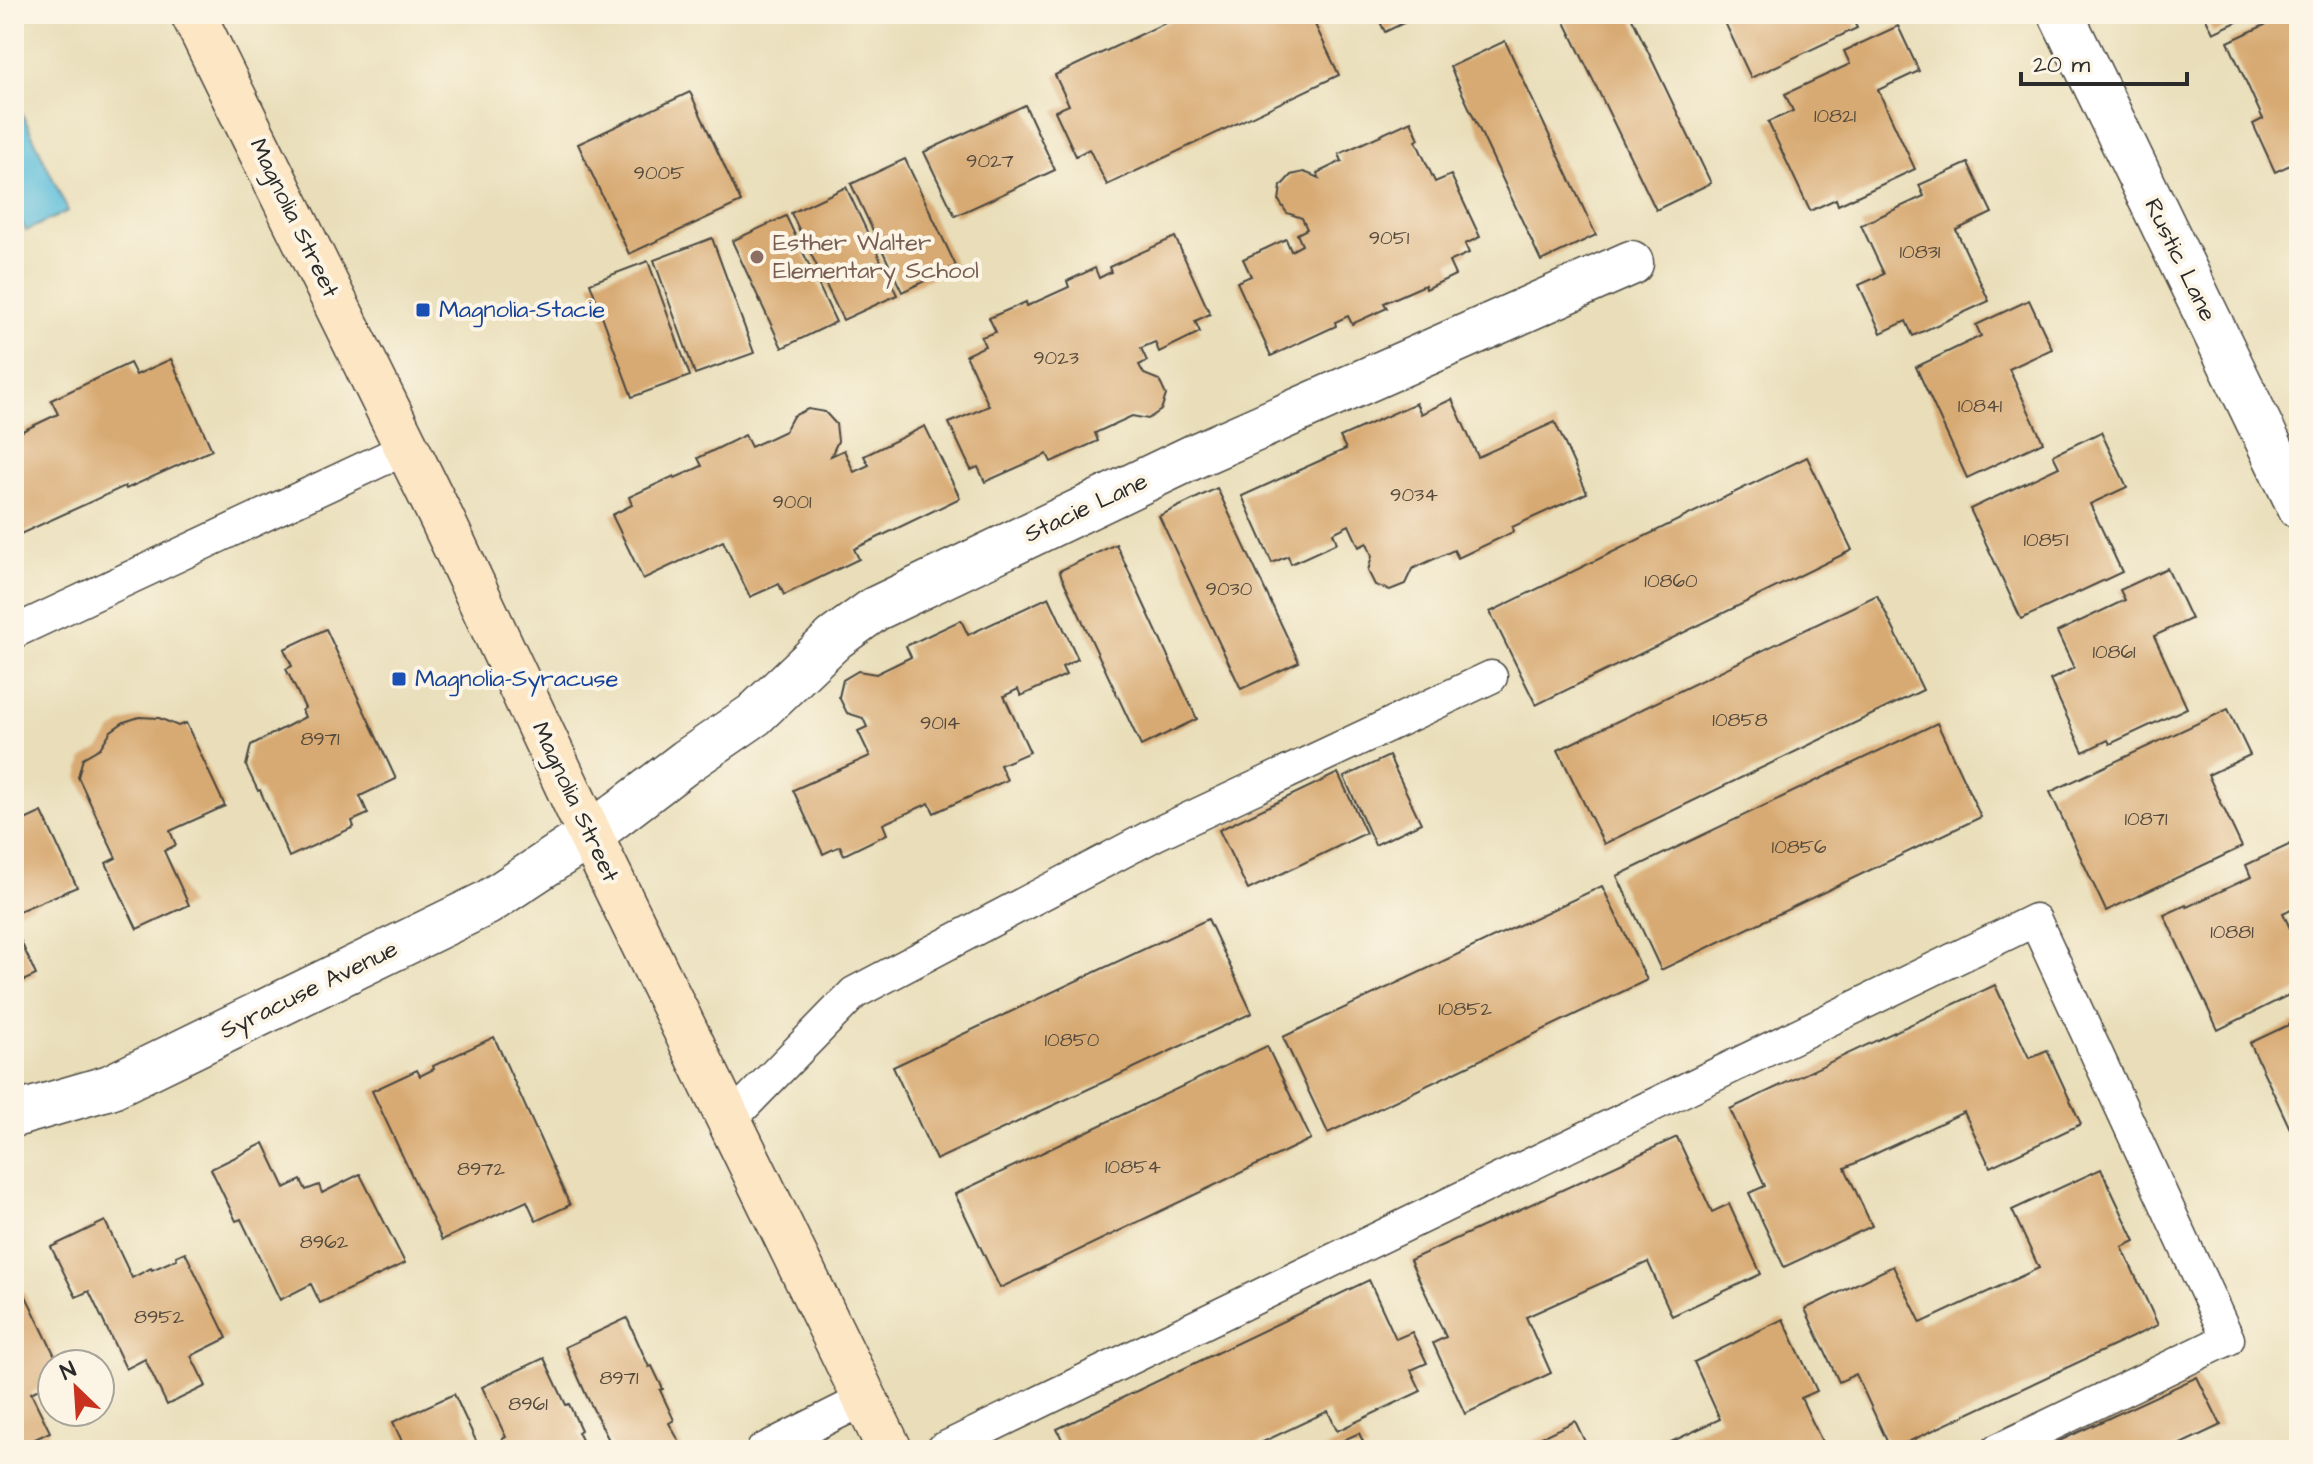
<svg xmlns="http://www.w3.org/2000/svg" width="2313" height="1464" viewBox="0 0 2313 1464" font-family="'Architects Daughter',sans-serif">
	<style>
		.water { fill: #5ebfdc; stroke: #447584; stroke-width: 2 }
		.building { fill: #d8aa73 }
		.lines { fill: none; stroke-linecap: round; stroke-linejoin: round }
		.lane-casing { stroke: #484640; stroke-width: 35 }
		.street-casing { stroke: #484640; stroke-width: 47 }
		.secondary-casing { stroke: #484640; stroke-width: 47 }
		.lane { stroke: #fff; stroke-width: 32 }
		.street { stroke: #fff; stroke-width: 44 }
		.secondary { stroke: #fce6c4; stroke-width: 44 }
		.education-dot { fill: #8d6e63; stroke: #fcf5e5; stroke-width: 3 }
		.transit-dot { fill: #1a4fb4; stroke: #fcf5e5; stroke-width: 3 }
		.labels { text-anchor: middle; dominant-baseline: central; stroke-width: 8; stroke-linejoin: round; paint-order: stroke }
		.number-label { font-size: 20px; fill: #564b3d }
		.street-label { font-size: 24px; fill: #2b2b2b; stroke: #fcf5e5 }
		.education-label { font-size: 24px; fill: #785e54; stroke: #fcf5e5; text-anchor: start }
		.transit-label { font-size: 24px; fill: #164399; stroke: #fcf5e5; text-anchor: start }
	</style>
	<rect width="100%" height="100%" fill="#fcf5e5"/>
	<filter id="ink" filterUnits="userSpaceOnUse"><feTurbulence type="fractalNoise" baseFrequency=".0125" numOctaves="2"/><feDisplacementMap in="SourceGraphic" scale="16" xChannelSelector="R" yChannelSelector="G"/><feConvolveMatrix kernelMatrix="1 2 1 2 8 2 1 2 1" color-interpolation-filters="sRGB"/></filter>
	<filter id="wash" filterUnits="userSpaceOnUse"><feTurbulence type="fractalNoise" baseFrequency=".006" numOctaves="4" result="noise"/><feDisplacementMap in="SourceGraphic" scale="32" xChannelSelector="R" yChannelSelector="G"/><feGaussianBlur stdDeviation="1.8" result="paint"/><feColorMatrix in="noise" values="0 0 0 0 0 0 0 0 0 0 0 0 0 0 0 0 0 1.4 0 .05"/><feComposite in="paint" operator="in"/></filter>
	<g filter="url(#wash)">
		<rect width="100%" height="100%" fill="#e9deb9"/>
		<path class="water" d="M 20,109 L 68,211 L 26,231 L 14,206 L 14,112 Z"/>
		<g id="blocks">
			<g class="building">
				<path d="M 1184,14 L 1310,14 L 1339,75 L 1107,185 L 1089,149 L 1076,156 L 1055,111 L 1069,105 L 1055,75 Z"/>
				<path d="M 1376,14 L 1422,14 L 1385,32 Z"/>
				<path d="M 1566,14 L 1630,14 L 1711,183 L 1656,210 L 1562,16 Z"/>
				<path d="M 1721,14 L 1850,14 L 1857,28 L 1751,78 Z"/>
				<path d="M 2204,14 L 2254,14 L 2213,33 Z"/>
				<path d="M 2288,14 L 2299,14 L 2299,161 L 2275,172 L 2253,124 L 2263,119 L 2228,42 Z"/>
				<path d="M 1898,26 L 1919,71 L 1878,90 L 1915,169 L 1838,205 L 1836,199 L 1810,211 L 1768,122 L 1793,111 L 1785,94 L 1850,64 L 1844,51 Z"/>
				<path d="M 1505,41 L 1596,235 L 1541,261 L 1450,67 Z"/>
				<path d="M 690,92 L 741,202 L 629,254 L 578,144 Z"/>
				<path d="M 1025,105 L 1055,170 L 955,216 L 924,152 Z"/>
				<path d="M 1411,121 L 1419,139 L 1416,141 L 1435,182 L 1451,175 L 1480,237 L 1465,244 L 1469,253 L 1449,262 L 1455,275 L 1426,289 L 1425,285 L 1384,303 L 1387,308 L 1352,324 L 1348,316 L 1335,322 L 1336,326 L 1271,356 L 1237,282 L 1251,276 L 1243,259 L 1286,239 L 1291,251 L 1302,245 L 1297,234 L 1307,229 L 1302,218 L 1287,213 L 1279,201 L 1281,186 L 1291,175 L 1304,172 L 1319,178 L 1317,173 L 1342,161 L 1339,154 Z"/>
				<path d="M 905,159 L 956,266 L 902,292 L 851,184 Z"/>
				<path d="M 1968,163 L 1992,213 L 1956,230 L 1989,301 L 1913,336 L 1906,321 L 1881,333 L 1859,285 L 1884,274 L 1861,225 L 1924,196 L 1919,185 Z"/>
				<path d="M 846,187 L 897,295 L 843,320 L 791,213 Z"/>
				<path d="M 786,216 L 836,322 L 782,348 L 732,241 Z"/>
				<path d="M 1175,237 L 1210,314 L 1195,321 L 1200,332 L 1159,352 L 1155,342 L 1141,348 L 1147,361 L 1139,365 L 1144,374 L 1159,380 L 1166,395 L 1161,410 L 1148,419 L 1132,416 L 1095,433 L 1098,441 L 1051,462 L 1047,454 L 985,482 L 978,467 L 971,470 L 949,423 L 989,406 L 966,355 L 985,346 L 981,337 L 996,332 L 989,318 L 1026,302 L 1027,306 L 1069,287 L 1067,281 L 1095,268 L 1099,278 L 1111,272 L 1109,267 Z"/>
				<path d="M 712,238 L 754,353 L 695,374 L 654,260 Z"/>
				<path d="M 648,261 L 690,376 L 632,397 L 590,283 Z"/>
				<path d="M 2029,300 L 2052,349 L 2009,369 L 2043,442 L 1967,478 L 1916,367 L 1981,336 L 1976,325 Z"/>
				<path d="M 171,359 L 212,450 L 126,489 L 125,486 L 14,537 L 14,435 L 58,414 L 51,400 L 130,363 L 136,375 Z"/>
				<path d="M 1452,399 L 1478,457 L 1555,422 L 1587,493 L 1512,527 L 1513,532 L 1458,558 L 1454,550 L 1412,569 L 1405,584 L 1390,590 L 1375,585 L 1368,571 L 1372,556 L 1367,543 L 1359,547 L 1349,525 L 1333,533 L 1337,543 L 1291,564 L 1288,556 L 1272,563 L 1242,496 L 1346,449 L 1340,437 L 1416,403 L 1421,414 Z"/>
				<path d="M 808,409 L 825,412 L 836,424 L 838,441 L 831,456 L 844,450 L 854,472 L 869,465 L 864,456 L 925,426 L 960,498 L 854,549 L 859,559 L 784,595 L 779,584 L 750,597 L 723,541 L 643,579 L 612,515 L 632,505 L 629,497 L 674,476 L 675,478 L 702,466 L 698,458 L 745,435 L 751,447 L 785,431 L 793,416 Z"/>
				<path d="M 2101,432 L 2127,487 L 2090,504 L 2122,572 L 2021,619 L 1970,509 L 2059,467 L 2053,455 Z"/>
				<path d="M 1807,457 L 1852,550 L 1536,705 L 1490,612 Z"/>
				<path d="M 1217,488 L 1299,662 L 1241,689 L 1159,516 Z"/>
				<path d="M 1116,544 L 1197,719 L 1141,746 L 1059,571 Z"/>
				<path d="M 2167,568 L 2191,619 L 2154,636 L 2187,708 L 2110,744 L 2108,740 L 2083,752 L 2050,680 L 2074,668 L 2057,632 L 2125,600 L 2120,590 Z"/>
				<path d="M 1877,595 L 1923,690 L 1604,844 L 1558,750 Z"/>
				<path d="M 1049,597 L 1078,659 L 1062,667 L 1066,675 L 1021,696 L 1018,689 L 1004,696 L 1030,752 L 1000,765 L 1007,780 L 934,813 L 929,803 L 883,824 L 887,834 L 844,855 L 840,846 L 823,854 L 793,790 L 870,756 L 858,731 L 867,727 L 863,718 L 847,713 L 839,697 L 843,680 L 858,671 L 876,674 L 911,657 L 906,646 L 961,620 L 968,635 Z"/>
				<path d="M 326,629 L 396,779 L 360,796 L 368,814 L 352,821 L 354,827 L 289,857 L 260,790 L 258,791 L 246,766 L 251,745 L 305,717 L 302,710 L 305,708 L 286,669 L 292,666 L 284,649 Z"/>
				<path d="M 2228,709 L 2250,755 L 2208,775 L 2242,847 L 2106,911 L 2050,792 Z"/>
				<path d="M 139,717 L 159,718 L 178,726 L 186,723 L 225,806 L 170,831 L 176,845 L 164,851 L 189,905 L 137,929 L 106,863 L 116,858 L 78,777 L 83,758 L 100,748 L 111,731 L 124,722 Z"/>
				<path d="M 1937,723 L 1981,817 L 1661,970 L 1617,876 Z"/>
				<path d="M 1389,756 L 1421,823 L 1375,845 L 1344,777 Z"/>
				<path d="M 1338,773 L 1366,833 L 1248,890 L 1219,830 Z"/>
				<path d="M 42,812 L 77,887 L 14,913 L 14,825 Z"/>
				<path d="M 2293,843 L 2299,856 L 2299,905 L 2283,913 L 2299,948 L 2299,990 L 2218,1030 L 2164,915 L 2186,905 L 2187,907 L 2251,877 L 2246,865 Z"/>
				<path d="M 1602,886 L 1647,980 L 1328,1133 L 1283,1037 Z"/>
				<path d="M 1208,919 L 1252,1013 L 936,1160 L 893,1067 Z"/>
				<path d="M 14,926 L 36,975 L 14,985 Z"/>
				<path d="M 1995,985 L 2029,1058 L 2047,1050 L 2081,1124 L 1990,1167 L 1964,1112 L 1845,1168 L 1872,1226 L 1784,1267 L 1749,1193 L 1765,1186 L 1730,1109 Z"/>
				<path d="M 2299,1020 L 2299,1148 L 2250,1043 Z"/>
				<path d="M 494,1037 L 570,1205 L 536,1221 L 527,1201 L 442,1240 L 372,1091 L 417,1070 L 420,1076 L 434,1069 L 433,1066 Z"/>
				<path d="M 1267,1046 L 1311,1139 L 1000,1288 L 955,1194 Z"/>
				<path d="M 1677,1137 L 1712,1212 L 1729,1204 L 1761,1274 L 1672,1316 L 1648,1262 L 1526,1317 L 1551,1373 L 1465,1414 L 1433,1343 L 1446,1337 L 1410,1260 Z"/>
				<path d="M 264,1143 L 285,1188 L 301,1180 L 306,1190 L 319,1185 L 322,1193 L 360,1174 L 405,1263 L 320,1303 L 311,1284 L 280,1300 L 241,1219 L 236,1221 L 211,1169 Z"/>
				<path d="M 2101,1169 L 2135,1241 L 2122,1247 L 2158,1325 L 1891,1450 L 1856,1374 L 1839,1382 L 1805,1309 L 1893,1266 L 1921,1323 L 2039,1268 L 2012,1210 Z"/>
				<path d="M 105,1221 L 132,1278 L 151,1268 L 152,1270 L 177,1259 L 176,1256 L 185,1252 L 227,1338 L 191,1356 L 206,1386 L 167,1405 L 145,1359 L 126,1369 L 89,1291 L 76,1297 L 51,1247 Z"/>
				<path d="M 1369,1280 L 1396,1339 L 1412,1332 L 1427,1363 L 1411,1370 L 1421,1391 L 1337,1431 L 1328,1411 L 1246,1450 L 1067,1450 L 1057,1429 Z"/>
				<path d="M 22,1288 L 59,1364 L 52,1364 L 52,1382 L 31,1393 L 50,1432 L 14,1449 L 14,1292 Z"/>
				<path d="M 627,1318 L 649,1367 L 652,1366 L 663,1389 L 660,1390 L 674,1420 L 669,1423 L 683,1448 L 681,1450 L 614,1450 L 587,1397 L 565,1347 Z"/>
				<path d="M 1783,1319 L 1817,1391 L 1801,1398 L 1826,1450 L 1654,1450 L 1720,1419 L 1694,1362 Z"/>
				<path d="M 544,1358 L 566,1405 L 569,1404 L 581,1430 L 578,1432 L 587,1450 L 507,1450 L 502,1439 L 506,1437 L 482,1387 Z"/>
				<path d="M 2197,1377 L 2221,1425 L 2168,1450 L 2040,1450 Z"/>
				<path d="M 454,1394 L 477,1443 L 479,1442 L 483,1450 L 406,1450 L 393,1422 Z"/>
				<path d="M 1575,1421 L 1589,1450 L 1514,1450 Z"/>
				<path d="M 1359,1433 L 1367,1450 L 1322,1450 Z"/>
			</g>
		</g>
	</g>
	<g filter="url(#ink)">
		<use href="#blocks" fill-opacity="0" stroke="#484640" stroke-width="2"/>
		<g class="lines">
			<defs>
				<g id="lane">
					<path d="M 14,632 L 407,448"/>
					<path d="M 729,1121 L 854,993 L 1154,835 L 1491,677"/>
					<path d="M 763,1450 L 865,1399"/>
					<path d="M 941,1450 L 2035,920 L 2228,1339 L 1998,1450"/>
				</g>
				<g id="street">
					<path d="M 2061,14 L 2299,506"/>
					<path d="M 14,1115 L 110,1087 L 487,903 L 590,835 L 687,761 L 754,715 L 835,638 L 875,609 L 1197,455 L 1631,263"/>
				</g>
				<path id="secondary" d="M 193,14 L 441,517 L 590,835 L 890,1450"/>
			</defs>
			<use href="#lane" class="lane-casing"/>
			<use href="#street" class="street-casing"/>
			<use href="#secondary" class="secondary-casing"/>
			<use href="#lane" class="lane"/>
			<use href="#street" class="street"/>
			<use href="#secondary" class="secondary"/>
		</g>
	</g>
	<circle class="education-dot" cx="757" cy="257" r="8"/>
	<g class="transit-dot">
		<rect x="415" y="302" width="16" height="16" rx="4"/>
		<rect x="391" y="671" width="16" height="16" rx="4"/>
	</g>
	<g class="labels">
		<g class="number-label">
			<text x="1835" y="116">10821</text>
			<text x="990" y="161">9027</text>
			<text x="659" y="173">9005</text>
			<text x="1389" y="238">9051</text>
			<text x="1920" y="252">10831</text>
			<text x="1056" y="358">9023</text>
			<text x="1980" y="406">10841</text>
			<text x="1414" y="495">9034</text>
			<text x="792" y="502">9001</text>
			<text x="2046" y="540">10851</text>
			<text x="1671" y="581">10860</text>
			<text x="1229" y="589">9030</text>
			<text x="2114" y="652">10861</text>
			<text x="1740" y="720">10858</text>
			<text x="940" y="723">9014</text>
			<text x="320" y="739">8971</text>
			<text x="2146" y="819">10871</text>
			<text x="1799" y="847">10856</text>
			<text x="2232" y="932">10881</text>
			<text x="1465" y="1009">10852</text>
			<text x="1072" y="1040">10850</text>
			<text x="1133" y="1167">10854</text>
			<text x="481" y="1169">8972</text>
			<text x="324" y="1242">8962</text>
			<text x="159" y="1317">8952</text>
			<text x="619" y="1378">8971</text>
			<text x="528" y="1404">8961</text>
		</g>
		<g class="street-label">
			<text transform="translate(294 218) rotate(64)">Magnolia Street</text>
			<text transform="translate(2180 260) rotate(64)">Rustic Lane</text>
			<text transform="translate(1086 508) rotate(-25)">Stacie Lane</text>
			<text transform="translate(575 802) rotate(65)">Magnolia Street</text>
			<text transform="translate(309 990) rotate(-26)">Syracuse Avenue</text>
		</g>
		<g class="education-label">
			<text x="773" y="243">Esther Walter<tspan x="773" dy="28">Elementary School</tspan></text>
		</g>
		<g class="transit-label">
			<text x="439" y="310">Magnolia-Stacie</text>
			<text x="415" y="679">Magnolia-Syracuse</text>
		</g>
	</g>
	<rect width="2313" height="1464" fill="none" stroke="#fcf5e5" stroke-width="48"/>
	<g transform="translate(76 1388) rotate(335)"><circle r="38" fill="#fcf5e5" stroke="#a8a49b" stroke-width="2"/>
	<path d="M0-6L14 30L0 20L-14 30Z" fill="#c8321e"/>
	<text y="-12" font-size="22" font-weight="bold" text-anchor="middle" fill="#2b2b2b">N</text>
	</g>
	<path d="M2021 72v12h166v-12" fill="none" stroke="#2b2b2b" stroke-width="4"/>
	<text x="2033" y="72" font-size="24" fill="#2b2b2b" stroke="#fcf5e5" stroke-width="6" paint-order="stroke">20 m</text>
</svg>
